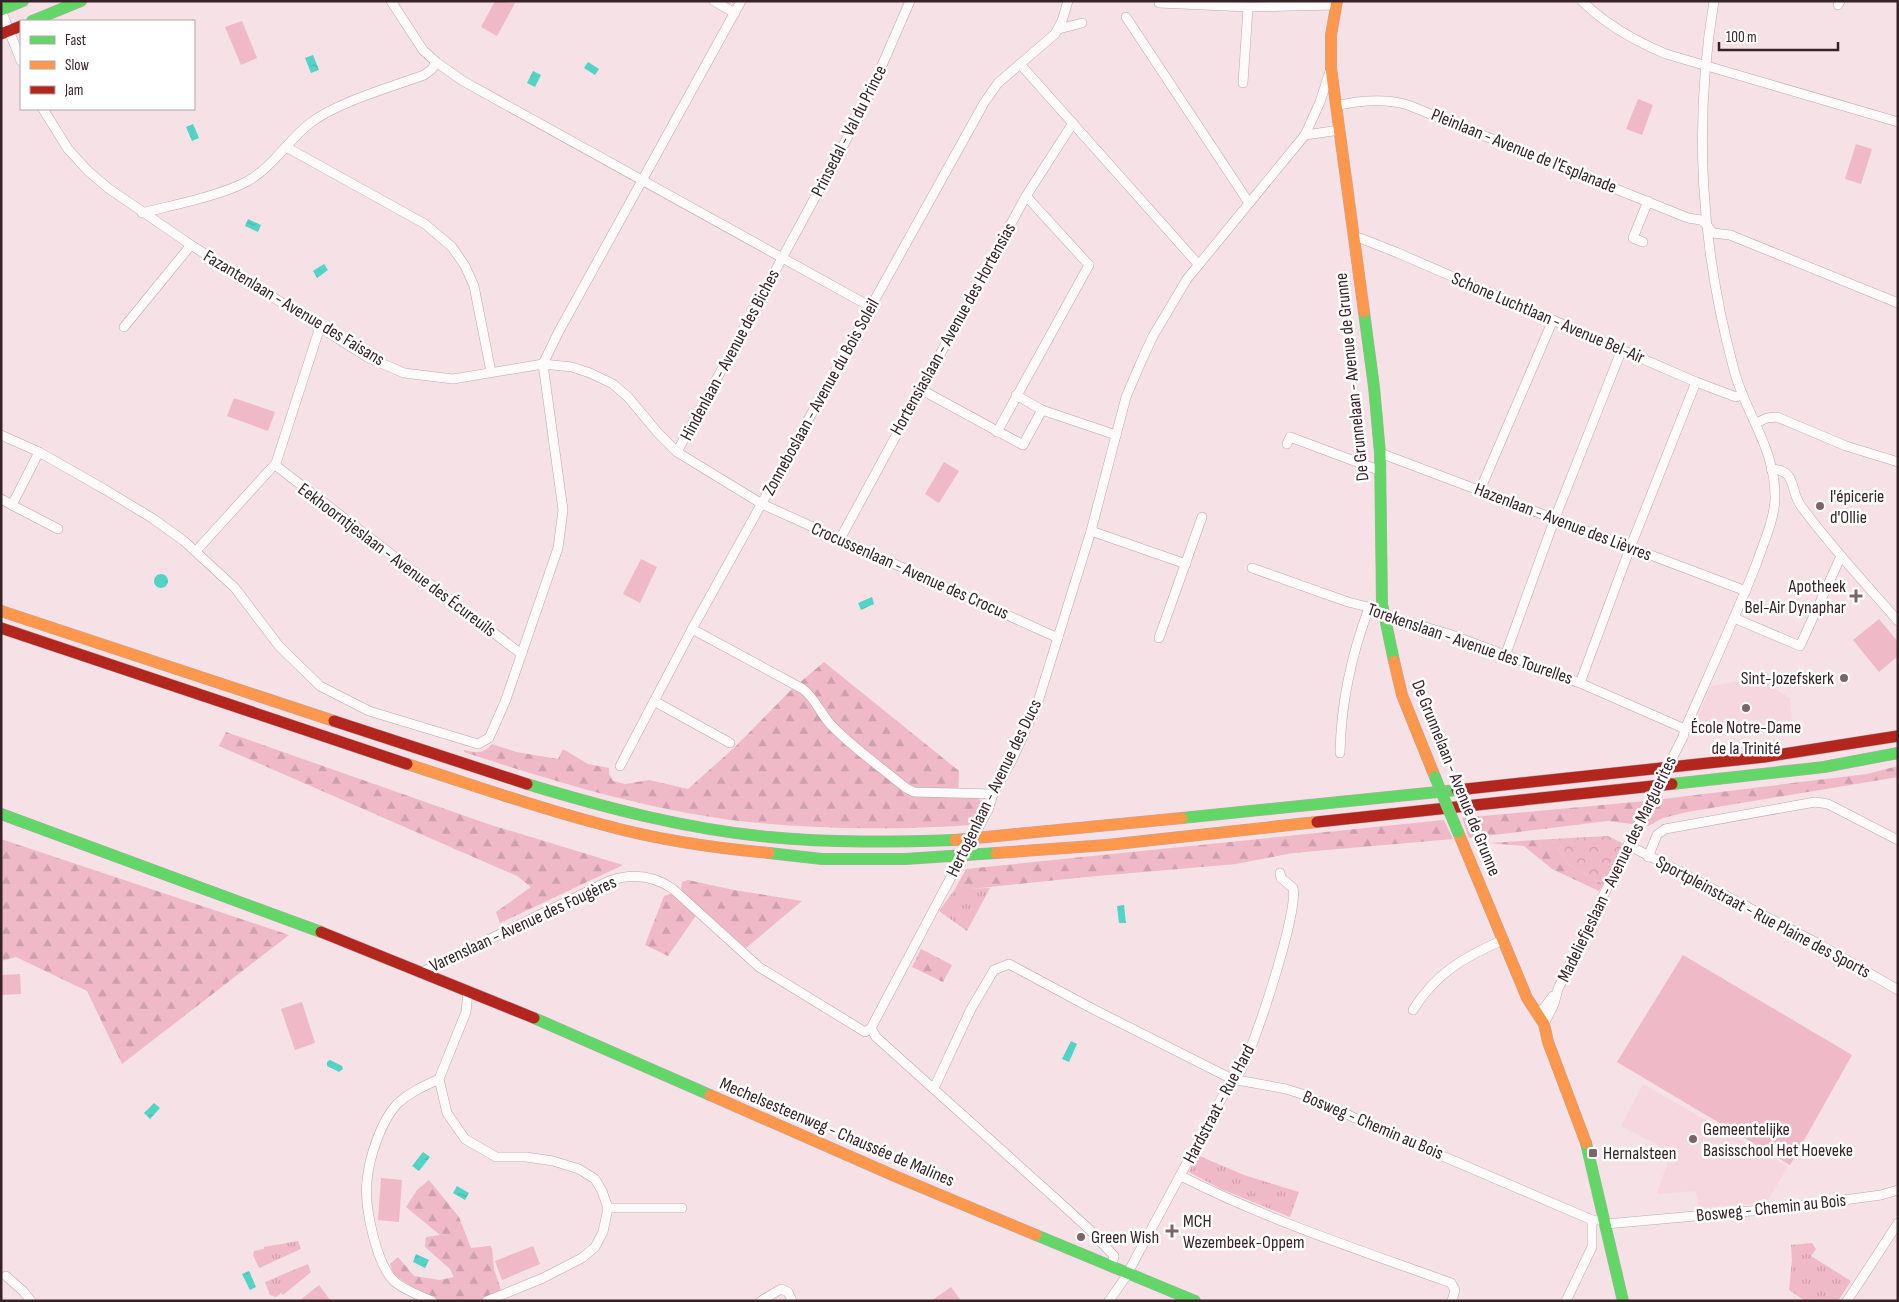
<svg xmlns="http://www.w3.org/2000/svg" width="1899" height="1302" viewBox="0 0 1899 1302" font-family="'Sofia Sans Condensed',sans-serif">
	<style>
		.built { fill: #f7d7df }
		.grass { fill: url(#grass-tufts) }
		.forest { fill: url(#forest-firs) }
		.park { fill: url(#park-crowns) }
		.garden { fill: #efb9c8 }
		.water { fill: url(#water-ripples) }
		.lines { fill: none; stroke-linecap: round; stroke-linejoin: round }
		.street-casing { stroke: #bba8ad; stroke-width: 10 }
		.fast-casing { stroke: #bba8ad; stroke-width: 12 }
		.slow-casing { stroke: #bba8ad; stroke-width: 12 }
		.jam-casing { stroke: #bba8ad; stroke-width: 12 }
		.street { stroke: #fefafb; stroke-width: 9 }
		.fast { stroke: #63d668; stroke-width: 11 }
		.slow { stroke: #ff974d; stroke-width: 11 }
		.jam { stroke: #b3261e; stroke-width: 11 }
		.street-bridge-casing { stroke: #bba8ad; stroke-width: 10; stroke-linecap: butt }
		.fast-bridge-casing { stroke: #bba8ad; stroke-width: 12; stroke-linecap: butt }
		.street-bridge { stroke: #fefafb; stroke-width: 9 }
		.fast-bridge { stroke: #63d668; stroke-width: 11 }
		.poi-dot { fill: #7a656a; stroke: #fff; stroke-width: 2 }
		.labels { text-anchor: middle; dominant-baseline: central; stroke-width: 5; stroke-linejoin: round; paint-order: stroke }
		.street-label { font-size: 18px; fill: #372228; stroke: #fff }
		.poi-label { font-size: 18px; fill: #372228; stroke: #fff; text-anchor: start }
	</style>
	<defs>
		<pattern id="grass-tufts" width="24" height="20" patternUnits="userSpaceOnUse" patternTransform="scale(1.25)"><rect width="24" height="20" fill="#efb9c8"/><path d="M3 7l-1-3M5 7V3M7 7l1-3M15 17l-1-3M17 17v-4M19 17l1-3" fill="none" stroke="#ce9fac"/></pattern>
		<pattern id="forest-firs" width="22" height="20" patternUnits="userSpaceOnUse" patternTransform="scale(1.25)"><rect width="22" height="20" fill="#efb9c8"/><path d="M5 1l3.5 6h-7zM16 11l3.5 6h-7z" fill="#ce9fac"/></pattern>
		<pattern id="park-crowns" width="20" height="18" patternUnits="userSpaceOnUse" patternTransform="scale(1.25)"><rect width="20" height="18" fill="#efb9c8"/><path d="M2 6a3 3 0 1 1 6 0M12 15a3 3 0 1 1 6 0" fill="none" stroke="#ce9fac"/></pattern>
		<pattern id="water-ripples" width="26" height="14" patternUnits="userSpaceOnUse" patternTransform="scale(1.25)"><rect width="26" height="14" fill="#52d3c4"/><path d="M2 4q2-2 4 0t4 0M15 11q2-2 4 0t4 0" fill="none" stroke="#48b5a8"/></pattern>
	</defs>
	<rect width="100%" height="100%" fill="#f5e1e6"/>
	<g class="built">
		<path d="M 1757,678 L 1790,698 L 1792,723 L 1690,735 L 1711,686 Z"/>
		<path d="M 1643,1084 L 1788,1167 L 1766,1203 L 1699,1208 L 1696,1191 L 1657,1194 L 1671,1152 L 1621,1126 Z"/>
	</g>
	<g class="grass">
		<path d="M 990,888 L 967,931 L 939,911 L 955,889 Z"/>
		<path d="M 1197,1155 L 1244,1175 L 1299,1192 L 1290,1217 L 1221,1189 L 1189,1172 Z"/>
		<path d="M 298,1241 L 301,1249 L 259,1268 L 253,1255 L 254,1251 L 264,1249 L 264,1247 Z"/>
		<path d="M 1812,1243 L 1816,1249 L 1811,1256 L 1851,1281 L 1838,1301 L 1805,1301 L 1789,1290 L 1792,1260 L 1791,1245 Z"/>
		<path d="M 308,1264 L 311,1272 L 283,1295 L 281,1293 L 276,1297 L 270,1295 L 265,1282 Z"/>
	</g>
	<g class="forest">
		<path d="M 824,662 L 959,771 L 958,798 L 978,798 L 983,803 L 972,825 C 894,830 818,830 740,821 C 648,810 552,781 464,752 L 464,750 C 476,753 484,754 492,744 L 516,752 L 558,759 L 563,749 L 588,764 L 609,768 L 609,774 L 613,781 L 625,784 L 649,780 L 688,789 L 735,747 L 791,690 Z"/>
		<path d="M 226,732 L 488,824 L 623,865 L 500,923 L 496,912 L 531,887 L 517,876 L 219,746 Z"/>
		<path d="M 1898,766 L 1898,777 L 1687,812 L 1663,818 L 1648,826 L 1608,821 L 1469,838 L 1462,818 L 1646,801 L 1867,774 Z"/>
		<path d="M 1444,820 L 1453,839 L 1293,853 L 1236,864 L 1086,877 L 971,889 L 955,889 L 966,869 Z"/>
		<path d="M 1,839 L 289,935 L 122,1064 L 87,991 L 16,957 L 1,961 Z"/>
		<path d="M 1552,839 L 1569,865 L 1603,884 L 1599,891 L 1552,869 L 1524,846 L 1489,843 Z"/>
		<path d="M 688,880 L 734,890 L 802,901 L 746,948 L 685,894 L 681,889 L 682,882 Z"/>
		<path d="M 673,893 L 697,914 L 668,956 L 645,945 L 664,896 Z"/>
		<path d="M 921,949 L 952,965 L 943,982 L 912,967 Z"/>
		<path d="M 429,1180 L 459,1217 L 471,1248 L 490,1246 L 492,1248 L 494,1269 L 501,1290 L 478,1301 L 440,1301 L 413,1287 L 394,1275 L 390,1264 L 398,1257 L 414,1276 L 440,1280 L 454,1277 L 450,1269 L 425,1247 L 426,1237 L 440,1235 L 406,1207 L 417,1190 Z"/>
	</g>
	<path class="park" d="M 1608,836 L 1624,844 L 1603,884 L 1569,865 L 1552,839 Z"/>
	<g class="garden">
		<path d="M 495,1 L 515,3 L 497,36 L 481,27 Z"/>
		<path d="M 242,21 L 257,58 L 241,65 L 225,27 Z"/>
		<path d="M 1638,99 L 1653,105 L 1642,135 L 1626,129 Z"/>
		<path d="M 1856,144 L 1872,149 L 1861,184 L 1845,179 Z"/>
		<path d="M 234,398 L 275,412 L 268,431 L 227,416 Z"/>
		<path d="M 944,462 L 959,471 L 939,503 L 925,494 Z"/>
		<path d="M 641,559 L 657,567 L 640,603 L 623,594 Z"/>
		<path d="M 1879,619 L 1898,642 L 1898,656 L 1879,672 L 1853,640 Z"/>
		<path d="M 1683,955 L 1852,1055 L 1790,1165 L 1617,1062 Z"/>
		<path d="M 20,974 L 21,994 L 1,995 L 1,975 Z"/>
		<path d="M 302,1002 L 315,1043 L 295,1050 L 281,1009 Z"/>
		<path d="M 381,1178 L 402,1180 L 399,1222 L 378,1220 Z"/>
		<path d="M 533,1246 L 540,1264 L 502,1280 L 495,1261 Z"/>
		<path d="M 319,1285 L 331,1301 L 299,1301 Z"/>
		<path d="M 951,1287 L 961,1301 L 931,1301 Z"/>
	</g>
	<g class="water">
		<path d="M 313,55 L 319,70 L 311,73 L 305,58 Z"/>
		<path d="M 588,62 L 599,69 L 595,75 L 584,68 Z"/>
		<path d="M 533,71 L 541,75 L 535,87 L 527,83 Z"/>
		<path d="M 193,124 L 199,138 L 192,141 L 186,127 Z"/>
		<path d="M 248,219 L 261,225 L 258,232 L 245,226 Z"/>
		<path d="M 324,264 L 328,270 L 317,278 L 313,271 Z"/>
		<circle cx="161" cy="581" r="7"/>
		<path d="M 872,597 L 874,604 L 861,610 L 858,603 Z"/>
		<path d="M 1124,905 L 1126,923 L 1119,923 L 1117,906 Z"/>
		<path d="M 1071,1041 L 1077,1044 L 1069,1062 L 1062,1059 Z"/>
		<path d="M 330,1060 L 342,1066 L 343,1069 L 339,1072 L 327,1066 L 327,1062 Z"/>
		<path d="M 154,1103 L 160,1108 L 150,1119 L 144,1113 Z"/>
		<path d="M 423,1152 L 430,1157 L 419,1171 L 412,1166 Z"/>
		<path d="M 457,1186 L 469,1193 L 465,1200 L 453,1193 Z"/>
		<path d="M 416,1254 L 429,1260 L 425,1268 L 413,1262 Z"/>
		<path d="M 249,1271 L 256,1287 L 250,1290 L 242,1274 Z"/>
	</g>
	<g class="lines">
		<defs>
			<g id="street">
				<path d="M 391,1 L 423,50 L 436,62 L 463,81 L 871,307"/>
				<path d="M 714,1 L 735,13"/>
				<path d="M 1582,1 C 1606,25 1635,41 1666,54 L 1898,122"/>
				<path d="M 1159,3 L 1248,7 L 1336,5"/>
				<path d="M 1838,5 L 1840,1"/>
				<path d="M 1,10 L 21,61"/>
				<path d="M 1126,17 L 1249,203"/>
				<path d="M 1059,29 L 1082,23"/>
				<path d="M 1020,64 L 1198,264"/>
				<path d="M 1243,83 L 1248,7"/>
				<path d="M 1336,106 C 1361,100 1384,98 1408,105 L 1688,218 L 1701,220 L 1707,225"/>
				<path d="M 43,109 L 68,149 L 88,171 L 108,188 L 191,245 L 367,357 L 404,373 L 453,379 L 543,364 L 572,367 L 590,373 L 613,384 L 628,397 L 658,433 L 677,452 L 762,504 L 1058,638"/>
				<path d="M 1305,135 L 1340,130"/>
				<path d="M 286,147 L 425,224 L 452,247 L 465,266 L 474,286 L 491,372"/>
				<path d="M 142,213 C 173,205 220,196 248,181 C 272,167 287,142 309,124 C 335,103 391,87 424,75 L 432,69 L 436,62"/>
				<path d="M 1707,226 L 1713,233 L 1730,235 L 1898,303"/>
				<path d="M 1354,238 L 1360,238 L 1398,253 L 1696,382 L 1736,397 L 1742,394"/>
				<path d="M 1643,242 L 1633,238 L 1648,201"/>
				<path d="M 124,327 L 191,245"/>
				<path d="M 543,364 L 558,333 L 741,1"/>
				<path d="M 920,389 L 1023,445 L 1042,410"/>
				<path d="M 1016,395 L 1042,410 L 1116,435"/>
				<path d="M 1756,423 L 1767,418 L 1777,417 L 1846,446 L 1898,462"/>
				<path d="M 997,432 L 1089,265 L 1026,196"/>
				<path d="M 1,435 L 39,452 L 104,489 L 152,518 L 184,541 L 235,588 L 279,646 L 320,686 L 369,711 L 478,744 L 489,738 L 505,702 L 558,548 L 563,510 L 543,364"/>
				<path d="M 1287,444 L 1290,437 L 1381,471"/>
				<path d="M 677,452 L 863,109 L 910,1"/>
				<path d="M 1380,453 L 1746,591"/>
				<path d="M 275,465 L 520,653"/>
				<path d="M 1771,469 C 1798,470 1789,490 1801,506 C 1831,547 1865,583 1898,621"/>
				<path d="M 1480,490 L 1553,320"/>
				<path d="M 1,499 L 12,505 L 39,452"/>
				<path d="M 12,505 L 58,529"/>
				<path d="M 1091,531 L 1186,564"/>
				<path d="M 840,539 L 1026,196 L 1073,123"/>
				<path d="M 196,551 L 276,463 L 320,327"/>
				<path d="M 1252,568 L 1348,602 L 1376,609 L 1397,619 L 1449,634 L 1580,683 L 1685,729"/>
				<path d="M 1734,618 L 1800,646 L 1841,556"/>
				<path d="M 692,629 L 803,689 C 817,700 821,716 834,728 C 856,750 882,768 906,788 L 914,792 L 993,794"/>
				<path d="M 1159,638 L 1202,517"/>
				<path d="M 1505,656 L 1555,518 L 1622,349"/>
				<path d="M 1580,683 L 1630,548 L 1696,382"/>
				<path d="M 654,701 L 730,743"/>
				<path d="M 1683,737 L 1685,729 C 1709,674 1734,620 1756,565 C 1763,544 1774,521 1775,499 C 1776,449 1746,415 1734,370 C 1701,247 1693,127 1714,1"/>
				<path d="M 1340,753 C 1341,705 1352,653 1369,608"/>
				<path d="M 620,766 L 692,629 L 984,103 L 998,83 L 1055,34 L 1062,21 L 1068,1"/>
				<path d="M 988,810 L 993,794 L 1013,758 L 1037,705 L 1091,531 L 1126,397 L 1141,362 L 1153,336 L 1187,279 L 1305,135 L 1320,102 L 1331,68"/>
				<path d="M 1628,845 L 1819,944 L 1898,990"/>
				<path d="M 1648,857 L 1657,835 L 1665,829 L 1815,802 L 1828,804 L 1898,840"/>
				<path d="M 944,890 L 871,1028 L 876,1037 L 1066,1208 L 1091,1231 L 1114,1256 L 1112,1266"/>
				<path d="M 422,972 L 609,881 C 632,873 653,875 673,889 L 759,967 L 865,1032 L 871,1028"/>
				<path d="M 468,991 L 466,1012 L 439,1079 L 447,1113 L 465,1139 L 496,1157 L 526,1157 L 553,1161 L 579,1169 L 595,1179 L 602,1191 L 608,1208 L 603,1232 L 595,1247 L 582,1258 L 543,1278 L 487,1301"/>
				<path d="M 1413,1010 C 1436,973 1464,957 1503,940"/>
				<path d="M 1539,1014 L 1553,996"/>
				<path d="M 1544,1024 L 1554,1004 L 1558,989 L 1617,867 L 1639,824"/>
				<path d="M 934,1088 L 971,1009 L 994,970 L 1009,964 L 1093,1009 L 1232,1079 L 1286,1089 L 1305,1095 L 1370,1125 L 1592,1220 L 1601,1220 L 1606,1224 L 1784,1208 L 1881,1195 L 1898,1190"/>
				<path d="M 1181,1176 C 1267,1220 1360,1250 1451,1283 L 1455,1290 L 1452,1301"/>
				<path d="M 608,1208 L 682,1208"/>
				<path d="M 6,1276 L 23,1291 L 31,1301"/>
				<path d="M 432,1301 C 420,1296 405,1290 395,1282 C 376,1265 364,1205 367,1181 C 369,1158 381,1121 397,1104 C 410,1092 424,1086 439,1079"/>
				<path d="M 761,1301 L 781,1289 L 788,1292 L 792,1301"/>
				<path d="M 1109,1301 L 1125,1278 L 1232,1079 C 1235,1077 1238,1075 1240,1072 C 1254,1048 1299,911 1293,888 L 1281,878 L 1280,873"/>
				<path d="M 1566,1301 L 1592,1247 L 1592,1220"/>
				<path d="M 1847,1301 L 1898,1223"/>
			</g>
			<g id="fast">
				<path d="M 1,10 L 23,1"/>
				<path d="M 32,21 L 81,1"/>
				<path d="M 1364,312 L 1374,387 L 1380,453 L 1382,604 L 1394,661"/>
				<path d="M 527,784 C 606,808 686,829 769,837 C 831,843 893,842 955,840"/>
				<path d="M 1672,784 L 1824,767 L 1898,753"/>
				<path d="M 1,814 L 321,932"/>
				<path d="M 1182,818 L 1457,790"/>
				<path d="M 769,853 L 822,859 L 905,859 L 996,853"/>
				<path d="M 534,1018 L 710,1095"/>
				<path d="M 1586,1143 L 1623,1301"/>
				<path d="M 1036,1235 L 1195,1301"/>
			</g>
			<g id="slow">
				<path d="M 1337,1 L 1331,35 L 1331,68 L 1364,312"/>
				<path d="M 1,611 L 334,721"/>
				<path d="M 1394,661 L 1402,695 L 1435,777"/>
				<path d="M 407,764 C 473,785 537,808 604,825 C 658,840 714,848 769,853"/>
				<path d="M 1458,832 L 1527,998 L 1544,1024 L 1548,1042 L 1586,1143"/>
				<path d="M 955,840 L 1182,818"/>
				<path d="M 996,853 L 1107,845 L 1317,822"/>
				<path d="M 710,1095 L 897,1177 L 1036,1235"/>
			</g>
			<g id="jam">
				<path d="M 1,34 L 21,26"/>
				<path d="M 1,628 L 407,764"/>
				<path d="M 334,721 L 527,784"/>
				<path d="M 1457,790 L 1764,757 L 1898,736"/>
				<path d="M 1317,822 L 1672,784"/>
				<path d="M 321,932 L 534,1018"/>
			</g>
		</defs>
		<use href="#street" class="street-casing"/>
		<use href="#fast" class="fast-casing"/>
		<use href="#slow" class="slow-casing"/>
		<use href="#jam" class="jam-casing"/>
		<use href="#street" class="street"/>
		<use href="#fast" class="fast"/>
		<use href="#slow" class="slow"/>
		<use href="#jam" class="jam"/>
		<defs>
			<g id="street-bridge">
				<path d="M 1639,824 L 1683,737"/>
				<path d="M 944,890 L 988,810"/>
			</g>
			<path id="fast-bridge" d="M 1435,777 L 1458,832"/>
		</defs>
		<use href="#street-bridge" class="street-bridge-casing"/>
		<use href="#fast-bridge" class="fast-bridge-casing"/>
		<use href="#street-bridge" class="street-bridge"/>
		<use href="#fast-bridge" class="fast-bridge"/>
	</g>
	<g class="poi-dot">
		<circle cx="1820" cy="506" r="5"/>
		<path d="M1853.5 588.5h5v5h5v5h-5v5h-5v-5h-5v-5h5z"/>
		<circle cx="1844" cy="678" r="5"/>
		<circle cx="1746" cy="708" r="5"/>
		<circle cx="1693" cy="1139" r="5"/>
		<rect x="1588" y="1148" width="10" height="10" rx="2.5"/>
		<path d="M1169.5 1223.5h5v5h5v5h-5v5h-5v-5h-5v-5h5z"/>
		<circle cx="1081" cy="1237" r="5"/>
	</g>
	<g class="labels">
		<g class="street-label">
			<text transform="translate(849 131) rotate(-63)">Prinsedal - Val du Prince</text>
			<text transform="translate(1524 151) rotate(22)">Pleinlaan - Avenue de l'Esplanade</text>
			<text transform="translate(294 308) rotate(31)">Fazantenlaan - Avenue des Faisans</text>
			<text transform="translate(1548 318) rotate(23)">Schone Luchtlaan - Avenue Bel-Air</text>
			<text transform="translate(953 329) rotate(-61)">Hortensiaslaan - Avenue des Hortensias</text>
			<text transform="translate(730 355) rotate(-62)">Hindenlaan - Avenue des Biches</text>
			<text transform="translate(1352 377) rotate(-96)">De Grunnelaan - Avenue de Grunne</text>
			<text transform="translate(821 397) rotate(-61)">Zonneboslaan - Avenue du Bois Soleil</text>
			<text transform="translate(1563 522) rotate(21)">Hazenlaan - Avenue des Lièvres</text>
			<text transform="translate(397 560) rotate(37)">Eekhoorntjeslaan - Avenue des Écureuils</text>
			<text transform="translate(910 571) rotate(24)">Crocussenlaan - Avenue des Crocus</text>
			<text transform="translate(1470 644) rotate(19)">Torekenslaan - Avenue des Tourelles</text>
			<text transform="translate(1456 778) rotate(68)">De Grunnelaan - Avenue de Grunne</text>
			<text transform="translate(994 788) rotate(-64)">Hertogenlaan - Avenue des Ducs</text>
			<text transform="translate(1617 869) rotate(-64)">Madeliefjeslaan - Avenue des Marguerites</text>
			<text transform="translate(1763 917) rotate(28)">Sportpleinstraat - Rue Plaine des Sports</text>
			<text transform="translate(523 924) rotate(-25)">Varenslaan - Avenue des Fougères</text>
			<text transform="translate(1219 1104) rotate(-62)">Hardstraat - Rue Hard</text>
			<text transform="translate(1373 1125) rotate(23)">Bosweg - Chemin au Bois</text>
			<text transform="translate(837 1132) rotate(23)">Mechelsesteenweg - Chaussée de Malines</text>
			<text transform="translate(1771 1208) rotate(-6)">Bosweg - Chemin au Bois</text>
		</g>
		<g class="poi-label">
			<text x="1830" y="496">l'épicerie<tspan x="1830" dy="21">d'Ollie</tspan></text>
			<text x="1846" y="586" text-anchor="end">Apotheek<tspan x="1846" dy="21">Bel-Air Dynaphar</tspan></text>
			<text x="1834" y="678" text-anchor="end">Sint-Jozefskerk</text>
			<text x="1746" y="727" text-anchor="middle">École Notre-Dame<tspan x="1746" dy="21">de la Trinité</tspan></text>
			<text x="1703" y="1129">Gemeentelijke<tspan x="1703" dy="21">Basisschool Het Hoeveke</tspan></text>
			<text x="1603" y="1153">Hernalsteen</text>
			<text x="1183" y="1221">MCH<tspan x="1183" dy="21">Wezembeek-Oppem</tspan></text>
			<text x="1091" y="1237">Green Wish</text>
		</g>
	</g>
	<rect width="1899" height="1302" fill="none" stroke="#372228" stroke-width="5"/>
	<rect x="20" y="20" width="175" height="90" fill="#ffffff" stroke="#afa7a9"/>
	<rect x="30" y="36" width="25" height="8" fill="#63d668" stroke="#afa7a9"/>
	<text x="65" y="45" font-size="15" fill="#372228">Fast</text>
	<rect x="30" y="61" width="25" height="8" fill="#ff974d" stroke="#afa7a9"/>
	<text x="65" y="70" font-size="15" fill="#372228">Slow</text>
	<rect x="30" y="86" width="25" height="8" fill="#b3261e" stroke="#afa7a9"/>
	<text x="65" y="95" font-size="15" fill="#372228">Jam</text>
	<path d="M1719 42v8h119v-8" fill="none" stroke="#372228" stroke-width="2.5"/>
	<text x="1726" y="42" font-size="15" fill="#372228" stroke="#ffffff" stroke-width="4" paint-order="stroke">100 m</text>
</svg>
